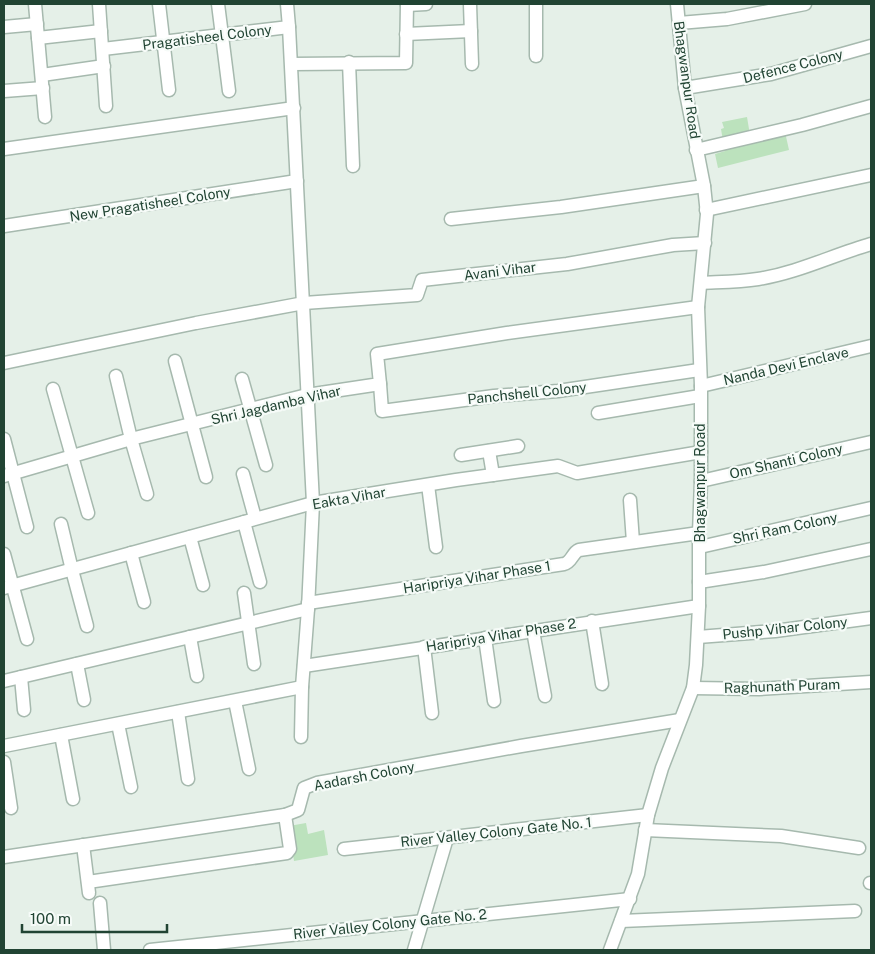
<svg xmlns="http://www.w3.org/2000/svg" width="875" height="954" viewBox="0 0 875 954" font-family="'Public Sans',sans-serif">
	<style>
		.green { fill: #bce2bd }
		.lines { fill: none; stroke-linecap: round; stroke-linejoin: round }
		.minor-casing { stroke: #a6b9ae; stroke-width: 15 }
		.minor { stroke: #fff; stroke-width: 12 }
		.labels { text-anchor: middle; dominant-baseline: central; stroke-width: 4.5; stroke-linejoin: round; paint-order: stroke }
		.street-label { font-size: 14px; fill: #214433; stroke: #f6fbf8 }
	</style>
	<rect width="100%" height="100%" fill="#e5f0e8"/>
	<g class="green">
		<path d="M 747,117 L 750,135 L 723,141 L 721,129 L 724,128 L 722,122 Z"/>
		<path d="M 785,132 L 789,150 L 718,168 L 715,154 L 725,151 L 725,148 Z"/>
		<path d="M 306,823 L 308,834 L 324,830 L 328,855 L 294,861 L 289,826 Z"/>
	</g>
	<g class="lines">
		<defs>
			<g id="minor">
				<path d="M 35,4 L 45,117"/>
				<path d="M 99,4 L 106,106"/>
				<path d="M 159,4 L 169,90"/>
				<path d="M 218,4 L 229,91"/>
				<path d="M 470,4 L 472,64"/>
				<path d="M 407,5 L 426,4"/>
				<path d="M 679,23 L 727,19 L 805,4"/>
				<path d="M 4,27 L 37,24"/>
				<path d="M 289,27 L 313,503 L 308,609 L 302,687 L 301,737"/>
				<path d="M 406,34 L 471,31"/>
				<path d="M 38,38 L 101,31"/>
				<path d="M 103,49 L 289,27 L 287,4"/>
				<path d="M 536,56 L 536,4"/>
				<path d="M 349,62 L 353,166"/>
				<path d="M 292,64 L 406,63 L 407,4"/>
				<path d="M 42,75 L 104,66"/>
				<path d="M 685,88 L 771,74 L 871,46"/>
				<path d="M 4,91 L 43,88"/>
				<path d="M 4,149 L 294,108"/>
				<path d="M 696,150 L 802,125 L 871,106"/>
				<path d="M 706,210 L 871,175"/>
				<path d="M 451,219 L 561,207 L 704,186"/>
				<path d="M 4,226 L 297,181"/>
				<path d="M 701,283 C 719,282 739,282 758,279 C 797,273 833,255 871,244"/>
				<path d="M 175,361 L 206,477"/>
				<path d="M 4,363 L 196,323 L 304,303 L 417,295 L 422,280 L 567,264 L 673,245 L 705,243"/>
				<path d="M 116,376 L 131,439 L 147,494"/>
				<path d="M 242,379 L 266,465"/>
				<path d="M 380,384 L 382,411 L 494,396 L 558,391 L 699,370"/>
				<path d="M 701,386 L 871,346"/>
				<path d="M 53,389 L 88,513"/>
				<path d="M 598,413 L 700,396"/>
				<path d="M 4,439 L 27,527"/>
				<path d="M 489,451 L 493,475"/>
				<path d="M 461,455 L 518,446"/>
				<path d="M 243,474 L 255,518"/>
				<path d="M 4,476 L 131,439 L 307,395 L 380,384 L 377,354 L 507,333 L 698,307"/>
				<path d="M 701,481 L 871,442"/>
				<path d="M 428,485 L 436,547"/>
				<path d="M 630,500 L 633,542"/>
				<path d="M 244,522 L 260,582"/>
				<path d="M 61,524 L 72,570 L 87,626"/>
				<path d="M 190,537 L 203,585"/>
				<path d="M 700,547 L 871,508"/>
				<path d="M 131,553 L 144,602"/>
				<path d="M 4,554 L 27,639"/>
				<path d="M 699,582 L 764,572 L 871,549"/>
				<path d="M 4,588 L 313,503 L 456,480 L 558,466 L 577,473 L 701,452"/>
				<path d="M 244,593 L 254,664"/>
				<path d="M 308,603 L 564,564 C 572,562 572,553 579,550 L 699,533"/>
				<path d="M 592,621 L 602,684"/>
				<path d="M 533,631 L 545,696"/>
				<path d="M 190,637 L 197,676"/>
				<path d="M 698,637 L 775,631 L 871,618"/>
				<path d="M 485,638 L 494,701"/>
				<path d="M 424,647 L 432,713"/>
				<path d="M 77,664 L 84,700"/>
				<path d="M 304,666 L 699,606"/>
				<path d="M 21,677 L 24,710"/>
				<path d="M 4,681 L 308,609"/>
				<path d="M 693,688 L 759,689 L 871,682"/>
				<path d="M 235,701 L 249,769"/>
				<path d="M 178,712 L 188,779"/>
				<path d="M 118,724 L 131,787"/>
				<path d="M 61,735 L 73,799"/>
				<path d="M 4,746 L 302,687"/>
				<path d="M 4,762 L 11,808"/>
				<path d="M 645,830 L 781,836 L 859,848"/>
				<path d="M 83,845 L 89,893"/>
				<path d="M 344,849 L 648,815"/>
				<path d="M 4,857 L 285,815 L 298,810 L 304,788 L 317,783 L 521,746 L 680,720"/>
				<path d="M 88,882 L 287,853 L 290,849 L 285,815"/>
				<path d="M 870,883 L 871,883"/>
				<path d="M 100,903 L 104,950"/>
				<path d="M 621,921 L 855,911"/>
				<path d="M 150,950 L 630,899"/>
				<path d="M 414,950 L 447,838"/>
				<path d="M 610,950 L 638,874 L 648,815 L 662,768 L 693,688 L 696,665 L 699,606 L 699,533 L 701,481 L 701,386 L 698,307 L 707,214 L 704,186 L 685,88 L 677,4"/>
			</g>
		</defs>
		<use href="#minor" class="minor-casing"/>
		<use href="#minor" class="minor"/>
	</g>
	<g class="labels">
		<g class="street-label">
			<text transform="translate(207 37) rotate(-7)">Pragatisheel Colony</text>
			<text transform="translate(793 66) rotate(-14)">Defence Colony</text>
			<text transform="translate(687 80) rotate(82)">Bhagwanpur Road</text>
			<text transform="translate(150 204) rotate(-9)">New Pragatisheel Colony</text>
			<text transform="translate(500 271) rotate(-7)">Avani Vihar</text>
			<text transform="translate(786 366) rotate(-13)">Nanda Devi Enclave</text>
			<text transform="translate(527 393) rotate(-6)">Panchshell Colony</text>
			<text transform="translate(276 405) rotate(-13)">Shri Jagdamba Vihar</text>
			<text transform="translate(786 461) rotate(-13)">Om Shanti Colony</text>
			<text transform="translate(700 483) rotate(-90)">Bhagwanpur Road</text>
			<text transform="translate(349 498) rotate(-10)">Eakta Vihar</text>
			<text transform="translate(785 528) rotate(-12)">Shri Ram Colony</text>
			<text transform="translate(477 577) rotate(-9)">Haripriya Vihar Phase 1</text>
			<text transform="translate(785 628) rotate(-6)">Pushp Vihar Colony</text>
			<text transform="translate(501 635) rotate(-9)">Haripriya Vihar Phase 2</text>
			<text transform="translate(782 686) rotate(-2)">Raghunath Puram</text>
			<text transform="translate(364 776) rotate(-11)">Aadarsh Colony</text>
			<text transform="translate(496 832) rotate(-6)">River Valley Colony Gate No. 1</text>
			<text transform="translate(390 924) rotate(-6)">River Valley Colony Gate No. 2</text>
		</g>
	</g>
	<rect width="875" height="954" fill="none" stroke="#214433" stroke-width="10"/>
	<path d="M22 924v8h145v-8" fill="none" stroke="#214433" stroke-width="2.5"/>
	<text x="30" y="924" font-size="15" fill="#214433" stroke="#f6fbf8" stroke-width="4" paint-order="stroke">100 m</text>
</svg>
